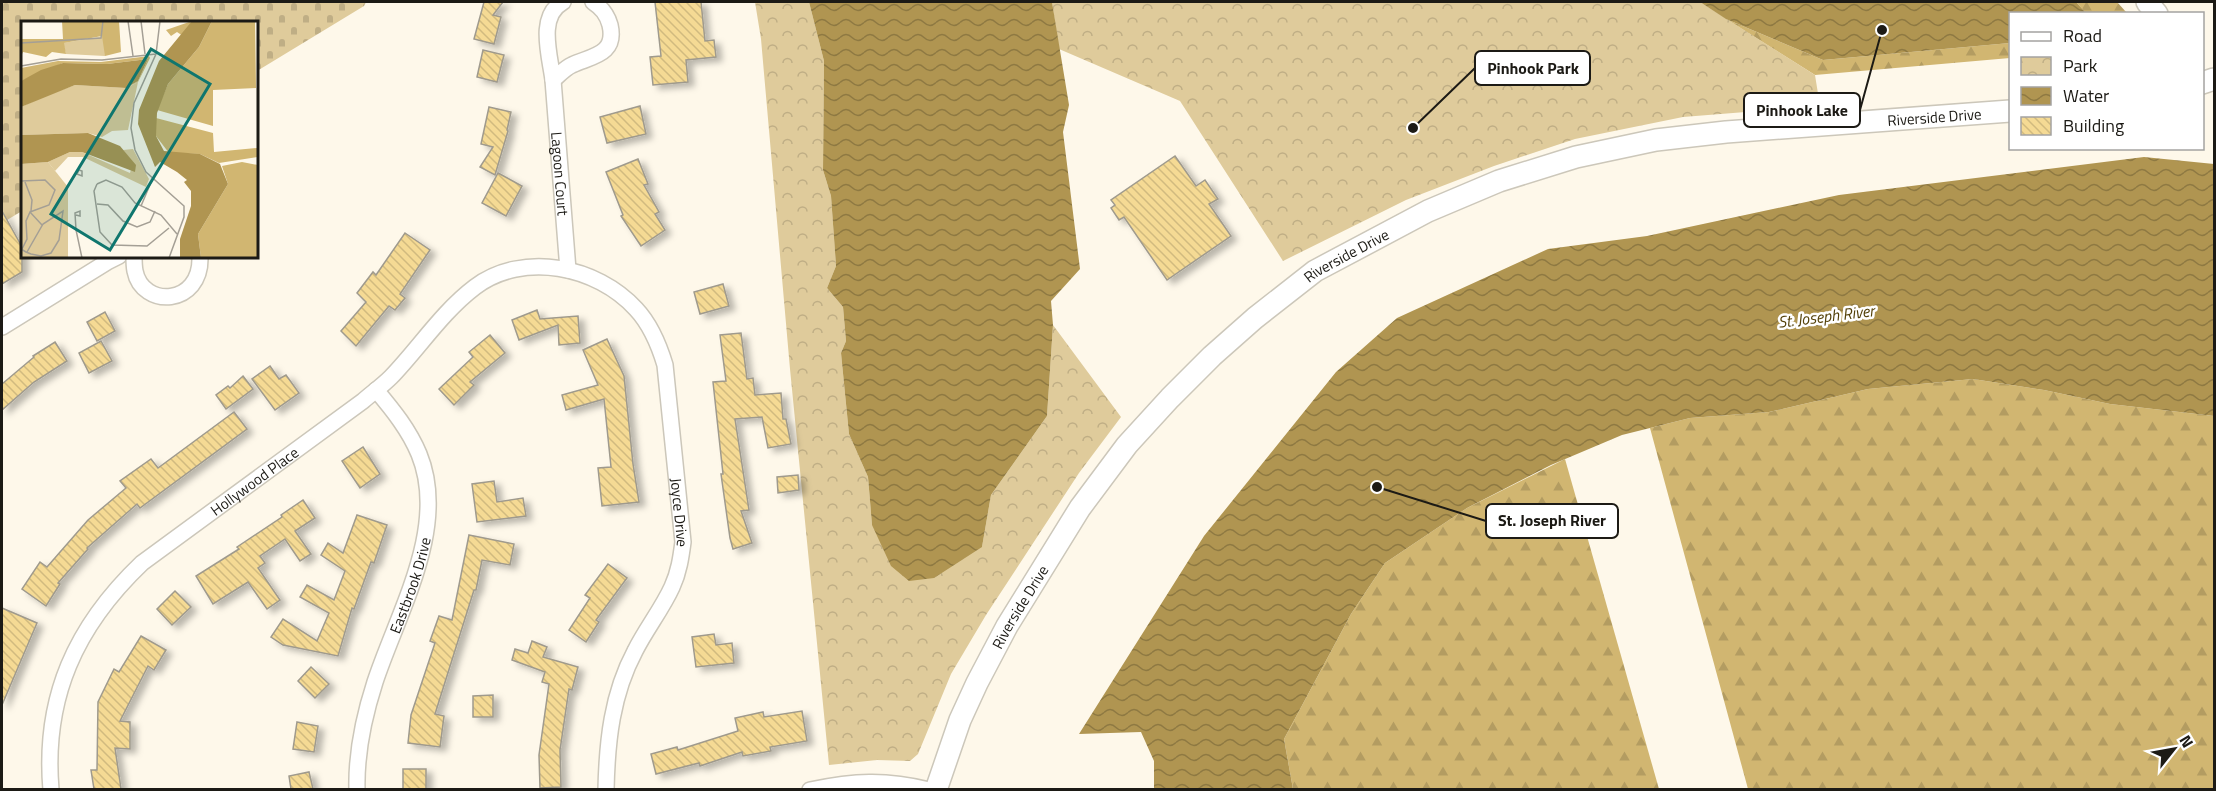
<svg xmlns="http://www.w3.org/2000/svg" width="2216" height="791" viewBox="0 0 2216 791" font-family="'Titillium Web',sans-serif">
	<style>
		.forest { fill: url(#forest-firs) }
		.cemetery { fill: url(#cemetery-stones) }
		.park { fill: url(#park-crowns) }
		.water { fill: url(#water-waves) }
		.building { fill: url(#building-back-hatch); stroke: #9f9a8d; stroke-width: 1.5; filter: url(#shadow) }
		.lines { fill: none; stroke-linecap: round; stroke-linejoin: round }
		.street-casing { stroke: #ccc7ba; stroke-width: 18 }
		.secondary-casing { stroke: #ccc7ba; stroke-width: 24 }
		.street { stroke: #fff; stroke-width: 15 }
		.secondary { stroke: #fff; stroke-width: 21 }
		.labels { text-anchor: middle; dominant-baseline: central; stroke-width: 5; stroke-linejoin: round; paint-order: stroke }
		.street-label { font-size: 15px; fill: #1c1a15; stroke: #fff }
		.water-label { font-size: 16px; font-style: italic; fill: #534008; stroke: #fff }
		.inset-road { fill: none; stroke: #a49f95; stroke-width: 1.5 }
		.view { fill: #0f766e; fill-opacity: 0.15; stroke: #0f766e; stroke-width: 3 }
		.inset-edge { fill: none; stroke: #1c1a15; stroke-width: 3 }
		.leader { fill: none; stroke: #1c1a15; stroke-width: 2 }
		.callout-dot { fill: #1c1a15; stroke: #fff; stroke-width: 2 }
		.callout { fill: #fff; stroke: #1c1a15; stroke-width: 2 }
		.callout-label { font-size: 16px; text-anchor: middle; font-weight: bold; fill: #1c1a15 }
	</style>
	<defs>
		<pattern id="forest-firs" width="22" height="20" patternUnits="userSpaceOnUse" patternTransform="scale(1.5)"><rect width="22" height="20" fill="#d1b671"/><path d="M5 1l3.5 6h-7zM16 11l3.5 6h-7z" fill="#b39c61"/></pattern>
		<pattern id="cemetery-stones" width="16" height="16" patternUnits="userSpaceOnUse" patternTransform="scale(1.5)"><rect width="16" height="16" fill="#dfcb9b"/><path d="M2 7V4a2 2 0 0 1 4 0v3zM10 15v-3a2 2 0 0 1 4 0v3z" fill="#bfae85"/></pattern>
		<pattern id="park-crowns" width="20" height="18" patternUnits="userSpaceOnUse" patternTransform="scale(1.5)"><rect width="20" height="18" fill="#dfcb9b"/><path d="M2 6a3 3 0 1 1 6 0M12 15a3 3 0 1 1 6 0" fill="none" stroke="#bfae85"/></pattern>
		<pattern id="water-waves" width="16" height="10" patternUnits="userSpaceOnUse" patternTransform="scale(1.5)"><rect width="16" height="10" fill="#b09551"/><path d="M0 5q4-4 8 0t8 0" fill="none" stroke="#8e7942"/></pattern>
		<pattern id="building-back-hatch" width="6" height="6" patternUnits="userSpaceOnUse" patternTransform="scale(1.5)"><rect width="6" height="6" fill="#f5da94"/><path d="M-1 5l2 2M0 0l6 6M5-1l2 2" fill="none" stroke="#d1ba7f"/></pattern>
		<filter id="shadow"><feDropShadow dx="6" dy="4" stdDeviation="3" flood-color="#0004"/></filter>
	</defs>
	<rect width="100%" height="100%" fill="#fef8ea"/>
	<g class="forest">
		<path d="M 2076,2 L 2117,2 L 2127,13 L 2086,13 Z"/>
		<path d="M 1726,19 L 1823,60 L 2010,43 L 2010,58 L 1815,75 Z"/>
		<path d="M 1973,379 L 2044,390 L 2110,404 L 2214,416 L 2214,789 L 1748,789 L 1650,428 L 1690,418 L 1769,412 L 1868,389 Z"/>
		<path d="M 1565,459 L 1659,789 L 1293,789 L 1284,739 L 1351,614 L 1385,563 L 1467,508 Z"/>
	</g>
	<path class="cemetery" d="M 2,2 L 366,2 L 364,6 L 257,71 L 256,22 L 22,22 L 22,211 L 2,223 Z"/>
	<g class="park">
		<path d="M 755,2 L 809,2 L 824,61 L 823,170 L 831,196 L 836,266 L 827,288 L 843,307 L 846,341 L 841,353 L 849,434 L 868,477 L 872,525 L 982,547 L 991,495 L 1047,416 L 1053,325 L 1121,417 L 1079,473 L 986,615 L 951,674 L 918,754 L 910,761 L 877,760 L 829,765 L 790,369 L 761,39 Z"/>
		<path d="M 1052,2 L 1700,2 L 1815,75 L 1820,106 L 1683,117 L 1575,139 L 1494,166 L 1406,200 L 1283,261 L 1180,101 L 1059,49 Z"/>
	</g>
	<g class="water">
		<path d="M 809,2 L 1052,2 L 1069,105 L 1063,132 L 1080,269 L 1051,301 L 1053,325 L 1047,416 L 991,495 L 982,547 L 934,578 L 909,581 L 891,566 L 872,525 L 868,477 L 849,434 L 841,353 L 846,341 L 843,307 L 827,288 L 836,266 L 831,196 L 823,170 L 824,61 Z"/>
		<path d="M 1700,2 L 2076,2 L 2086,13 L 2010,14 L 2010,43 L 1823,60 L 1726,19 Z"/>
		<path d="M 2144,157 L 2214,164 L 2214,416 L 2110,404 L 2044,390 L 1973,379 L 1868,389 L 1769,412 L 1690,418 L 1622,435 L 1551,465 L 1467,508 L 1385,563 L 1351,614 L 1284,739 L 1293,789 L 1154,789 L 1154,761 L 1141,732 L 1079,734 L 1204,536 L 1336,372 L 1397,318 L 1548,249 L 1647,236 L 1839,195 Z"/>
	</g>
	<g class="building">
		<path d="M 484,2 L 503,2 L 493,15 L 501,17 L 494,44 L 474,39 Z"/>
		<path d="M 655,2 L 701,2 L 705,41 L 714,40 L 716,57 L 686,60 L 688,82 L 653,85 L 650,57 L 661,56 Z"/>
		<path d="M 483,50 L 504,55 L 497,82 L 477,77 Z"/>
		<path d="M 640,106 L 646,134 L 607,143 L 600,117 Z"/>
		<path d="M 489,107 L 511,112 L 507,130 L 508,131 L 495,175 L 480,167 L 493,147 L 481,144 Z"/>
		<path d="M 1175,156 L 1196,186 L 1205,180 L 1218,199 L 1209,204 L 1231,236 L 1167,280 L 1124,217 L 1119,220 L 1111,208 L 1115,205 L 1111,200 Z"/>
		<path d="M 638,159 L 648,184 L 644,185 L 659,212 L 655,214 L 665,230 L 641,246 L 621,216 L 623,215 L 606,172 Z"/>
		<path d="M 498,173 L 522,186 L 506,216 L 482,203 Z"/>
		<path d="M 2,211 L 22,247 L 22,272 L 2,284 Z"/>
		<path d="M 405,233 L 430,250 L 400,294 L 405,298 L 395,310 L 389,306 L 356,346 L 341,331 L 366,302 L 357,293 L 373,272 L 376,275 Z"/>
		<path d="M 723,284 L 729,306 L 700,314 L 694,292 Z"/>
		<path d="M 537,310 L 540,319 L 578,316 L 580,343 L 559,345 L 558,325 L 519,340 L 512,320 Z"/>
		<path d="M 105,312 L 115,331 L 97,341 L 87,322 Z"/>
		<path d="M 741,333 L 747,379 L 753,378 L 755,395 L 781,393 L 783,419 L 786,419 L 791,444 L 768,448 L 762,417 L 735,419 L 749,510 L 741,511 L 752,543 L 733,549 L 730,538 L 721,474 L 723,474 L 713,382 L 726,381 L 720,335 Z"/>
		<path d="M 490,335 L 505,353 L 470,382 L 474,385 L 454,405 L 439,389 L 473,357 L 469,352 Z"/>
		<path d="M 607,339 L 624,376 L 633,464 L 639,502 L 602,506 L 598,468 L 611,467 L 604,399 L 566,410 L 562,395 L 598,385 L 583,350 Z"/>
		<path d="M 101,341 L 112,361 L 89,373 L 79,353 Z"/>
		<path d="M 55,342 L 67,361 L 34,382 L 2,410 L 2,384 L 34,357 L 33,356 Z"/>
		<path d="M 270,366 L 279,379 L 286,375 L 299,393 L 275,410 L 252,379 Z"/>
		<path d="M 243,376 L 253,389 L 226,409 L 216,395 L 228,386 L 230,388 Z"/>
		<path d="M 234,412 L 247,429 L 140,508 L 137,504 L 87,548 L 88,549 L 58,583 L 60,584 L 46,606 L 22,589 L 40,562 L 47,567 L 88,520 L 126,488 L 120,481 L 151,459 L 158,468 Z"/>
		<path d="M 363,447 L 380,474 L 360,488 L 342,461 Z"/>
		<path d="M 798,475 L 799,490 L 778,493 L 777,477 Z"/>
		<path d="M 494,481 L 497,502 L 523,498 L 526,516 L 477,522 L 472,484 Z"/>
		<path d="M 303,500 L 315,518 L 295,531 L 311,554 L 300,561 L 285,539 L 260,556 L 265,563 L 258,568 L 280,600 L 267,609 L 248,582 L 213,604 L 196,576 L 239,549 L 237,547 L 282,517 L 281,515 Z"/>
		<path d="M 357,515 L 387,525 L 374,563 L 371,562 L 354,609 L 352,608 L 338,656 L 283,645 L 271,637 L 283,619 L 317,641 L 329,613 L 300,597 L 307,585 L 334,600 L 345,571 L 321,555 L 328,543 L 343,553 Z"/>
		<path d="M 469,535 L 514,544 L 510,565 L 482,560 L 476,590 L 474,590 L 435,714 L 444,716 L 440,747 L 408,743 L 411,715 L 435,643 L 430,641 L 439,616 L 452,620 Z"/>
		<path d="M 608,564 L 627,578 L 596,620 L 599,622 L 586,642 L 569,630 L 590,598 L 585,595 Z"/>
		<path d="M 175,591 L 191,607 L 172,625 L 157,609 Z"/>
		<path d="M 2,608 L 37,623 L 2,705 Z"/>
		<path d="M 714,634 L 716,645 L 732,643 L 734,663 L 696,667 L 692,637 Z"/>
		<path d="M 141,636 L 166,650 L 154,670 L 148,666 L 120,721 L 130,722 L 130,749 L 115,748 L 121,789 L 94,789 L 91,770 L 97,770 L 98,702 L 114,669 L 119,672 Z"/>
		<path d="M 532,641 L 547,647 L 543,657 L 578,667 L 572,690 L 569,689 L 560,750 L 561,787 L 540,788 L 539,755 L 549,684 L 542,682 L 545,672 L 512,660 L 515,649 L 528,653 Z"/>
		<path d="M 311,667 L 329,684 L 315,698 L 298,681 Z"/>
		<path d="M 493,695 L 493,717 L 473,717 L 473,696 Z"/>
		<path d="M 802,711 L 807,741 L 770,747 L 771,751 L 743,756 L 742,752 L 700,766 L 699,763 L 656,774 L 651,754 L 677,747 L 678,750 L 738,731 L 735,718 L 763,712 L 764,717 Z"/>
		<path d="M 297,722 L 318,726 L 314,752 L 293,749 Z"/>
		<rect x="403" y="769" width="23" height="20"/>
		<path d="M 309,772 L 313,789 L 291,789 L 289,776 Z"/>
	</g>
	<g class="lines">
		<defs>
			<g id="street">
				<path d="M 563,2 C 537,16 550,56 553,80 C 559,75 565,68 572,65 C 591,56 617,55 610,25 C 607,14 602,8 593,2"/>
				<path id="s1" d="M 553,80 L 568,270"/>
				<path d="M 134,256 C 134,261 134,266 135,271 C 142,308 202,307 200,256"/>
				<path d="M 2,327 L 107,262 L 119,256"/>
				<path id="s2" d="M 51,790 C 43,697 76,626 142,563 L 363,401 C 372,393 382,386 391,377 C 419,348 442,312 475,287 C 523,251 597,266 636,309 C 651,325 659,345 665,365 L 683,542 C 681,557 679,572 672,587 C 662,609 646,629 635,651 C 612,694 607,741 606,790"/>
				<path id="s3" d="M 357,790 C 356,753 364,716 375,682 C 398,612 449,527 419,454 C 409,430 393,410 376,390"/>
				<path d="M 810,790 C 854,781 885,779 929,790"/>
			</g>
			<g id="secondary">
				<path d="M 2147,2 L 2157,14"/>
				<path d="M 2202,83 L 2214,79"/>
				<path id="s4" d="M 936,790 L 960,720 L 977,683 L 1007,626 L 1080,508 L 1127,445 L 1170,398 L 1212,356 L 1255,318 L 1315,271 L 1428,211 L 1499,181 L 1576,157 L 1656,140 L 1726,132 L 2010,111"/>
			</g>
		</defs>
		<use href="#street" class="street-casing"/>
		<use href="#secondary" class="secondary-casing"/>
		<use href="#street" class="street"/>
		<use href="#secondary" class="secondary"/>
	</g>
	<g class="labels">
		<g class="street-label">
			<text stroke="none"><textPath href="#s4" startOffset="1300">Riverside Drive</textPath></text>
			<text stroke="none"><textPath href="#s1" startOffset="94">Lagoon Court</textPath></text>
			<text stroke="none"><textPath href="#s4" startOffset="688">Riverside Drive</textPath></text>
			<text stroke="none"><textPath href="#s2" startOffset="393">Hollywood Place</textPath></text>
			<text stroke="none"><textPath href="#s2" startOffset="1077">Joyce Drive</textPath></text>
			<text stroke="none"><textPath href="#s3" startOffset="213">Eastbrook Drive</textPath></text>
			<text stroke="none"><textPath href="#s4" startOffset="202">Riverside Drive</textPath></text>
		</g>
		<g class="water-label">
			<text transform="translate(1826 316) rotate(-7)">St. Joseph River</text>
		</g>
	</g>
	<g transform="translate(21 21)">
		<rect width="237" height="237" fill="#fef8ea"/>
		<path d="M 84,15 L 84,35 L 45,33 L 42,22 Z" fill="#dfcb9b"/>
		<path d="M 41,0 L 98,0 L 100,31 L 84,35 L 81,15 L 43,22 L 45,33 L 31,31 L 25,36 L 2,31 L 0,35 L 0,18 L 42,18 ZM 171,0 L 162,15 L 156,11 L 150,15 L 145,9 ZM 191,0 L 234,0 L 235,67 L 192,69 L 192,105 L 136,89 L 147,63 L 178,26 ZM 128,35 L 129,37 L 117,61 L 109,65 L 117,60 L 127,38 L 86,43 L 42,42 L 0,60 L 0,47 L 37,40 L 80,41 ZM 135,97 L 192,112 L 193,131 L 236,127 L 237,136 L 198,142 L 179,133 L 148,132 L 135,115 ZM 221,141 L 237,144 L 237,237 L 180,237 L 177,213 L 207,163 L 201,145 Z" fill="#d1b671"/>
		<path d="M 27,141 L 47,166 L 47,237 L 0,237 L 0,143 Z" fill="#dfcb9b"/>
		<path d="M 117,61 L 107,109 L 91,110 L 81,116 L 67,112 L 0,114 L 0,86 L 24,75 L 54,64 L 105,67 ZM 112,128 L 128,158 L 125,166 L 62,136 L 47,136 L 34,150 L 27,141 L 49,131 L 61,131 L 109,152 L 112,141 L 102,129 Z" fill="#dfcb9b"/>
		<path d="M 171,0 L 191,0 L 178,26 L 147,63 L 136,92 L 135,115 L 143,130 L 179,133 L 199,143 L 207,163 L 177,213 L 180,237 L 159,237 L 159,218 L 170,185 L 170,170 L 163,161 L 166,159 L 156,151 L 139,141 L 134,146 L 117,103 L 118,89 L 138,40 ZM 127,38 L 117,60 L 105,67 L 54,64 L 0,86 L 0,60 L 20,49 L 42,42 L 86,43 ZM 67,112 L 99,125 L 115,144 L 114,151 L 61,131 L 49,131 L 27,141 L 0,143 L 0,114 Z" fill="#b09551"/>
		<path class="inset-road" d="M 107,0 L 112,35M 120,0 L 124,33M 139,0 L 135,33 L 113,82 L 110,107 L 114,129 L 125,151 L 163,185 L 163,196 L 148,237M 0,22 L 80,17 L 82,0M 0,45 L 40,38 L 81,39 L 135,33M 58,149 L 61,150 L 61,155 L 56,153 ZM 0,160 L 24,159 L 34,169 L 28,184 L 9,191M 4,161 L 11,179 L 10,190M 76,163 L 73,170 L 79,211 L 91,224 L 126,225 L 148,207M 76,163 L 85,159 L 101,166 L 114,182 L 140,194 L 156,213M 76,183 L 87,184 L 102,200 L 116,206 L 129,201 L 134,190M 120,185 L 131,159M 55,194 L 59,195 L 59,190 L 54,192 L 55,209 L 61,237M 0,228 L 5,231 L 10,233 L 20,235 L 30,232 L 38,219 L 42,190 L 22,203 L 6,231M 0,230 L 6,218 L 5,200 L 9,191 L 21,204"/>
		<path class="view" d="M 130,28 L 189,63 L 89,229 L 30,193 Z"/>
		<rect width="237" height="237" class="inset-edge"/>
	</g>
	<path class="leader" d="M1413 128L1475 68M1882 30L1860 110M1377 487L1486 521"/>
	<g class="callout-dot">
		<circle cx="1413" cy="128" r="6"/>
		<circle cx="1882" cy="30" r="6"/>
		<circle cx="1377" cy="487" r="6"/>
	</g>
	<g class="callout">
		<rect x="1475" y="51" width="115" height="34" rx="6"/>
		<rect x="1744" y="93" width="116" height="34" rx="6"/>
		<rect x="1486" y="504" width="132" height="34" rx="6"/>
	</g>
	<g class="callout-label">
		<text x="1533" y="74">Pinhook Park</text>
		<text x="1802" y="116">Pinhook Lake</text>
		<text x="1552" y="526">St. Joseph River</text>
	</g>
	<rect width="2216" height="791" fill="none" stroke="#1c1a15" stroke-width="6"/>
	<rect x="2009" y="12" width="195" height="138" fill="#ffffff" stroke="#a4a3a1" stroke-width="1.5"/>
	<rect x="2021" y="32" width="30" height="9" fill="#ffffff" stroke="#a4a3a1" stroke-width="1.5"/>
	<text x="2063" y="42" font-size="18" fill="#1c1a15">Road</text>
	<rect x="2021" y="57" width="30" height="18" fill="url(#park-crowns)" stroke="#a4a3a1" stroke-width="1.5"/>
	<text x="2063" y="72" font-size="18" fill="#1c1a15">Park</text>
	<rect x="2021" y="87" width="30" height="18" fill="url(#water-waves)" stroke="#a4a3a1" stroke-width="1.5"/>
	<text x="2063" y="102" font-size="18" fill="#1c1a15">Water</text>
	<rect x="2021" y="117" width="30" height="18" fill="url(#building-back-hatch)" stroke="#a4a3a1" stroke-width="1.5"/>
	<text x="2063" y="132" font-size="18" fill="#1c1a15">Building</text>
	<g transform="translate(2174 749) rotate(59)" stroke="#ffffff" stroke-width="4.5" paint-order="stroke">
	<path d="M0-4.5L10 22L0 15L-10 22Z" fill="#1c1a15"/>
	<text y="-9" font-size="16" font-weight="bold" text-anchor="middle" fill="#1c1a15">N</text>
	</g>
</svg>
